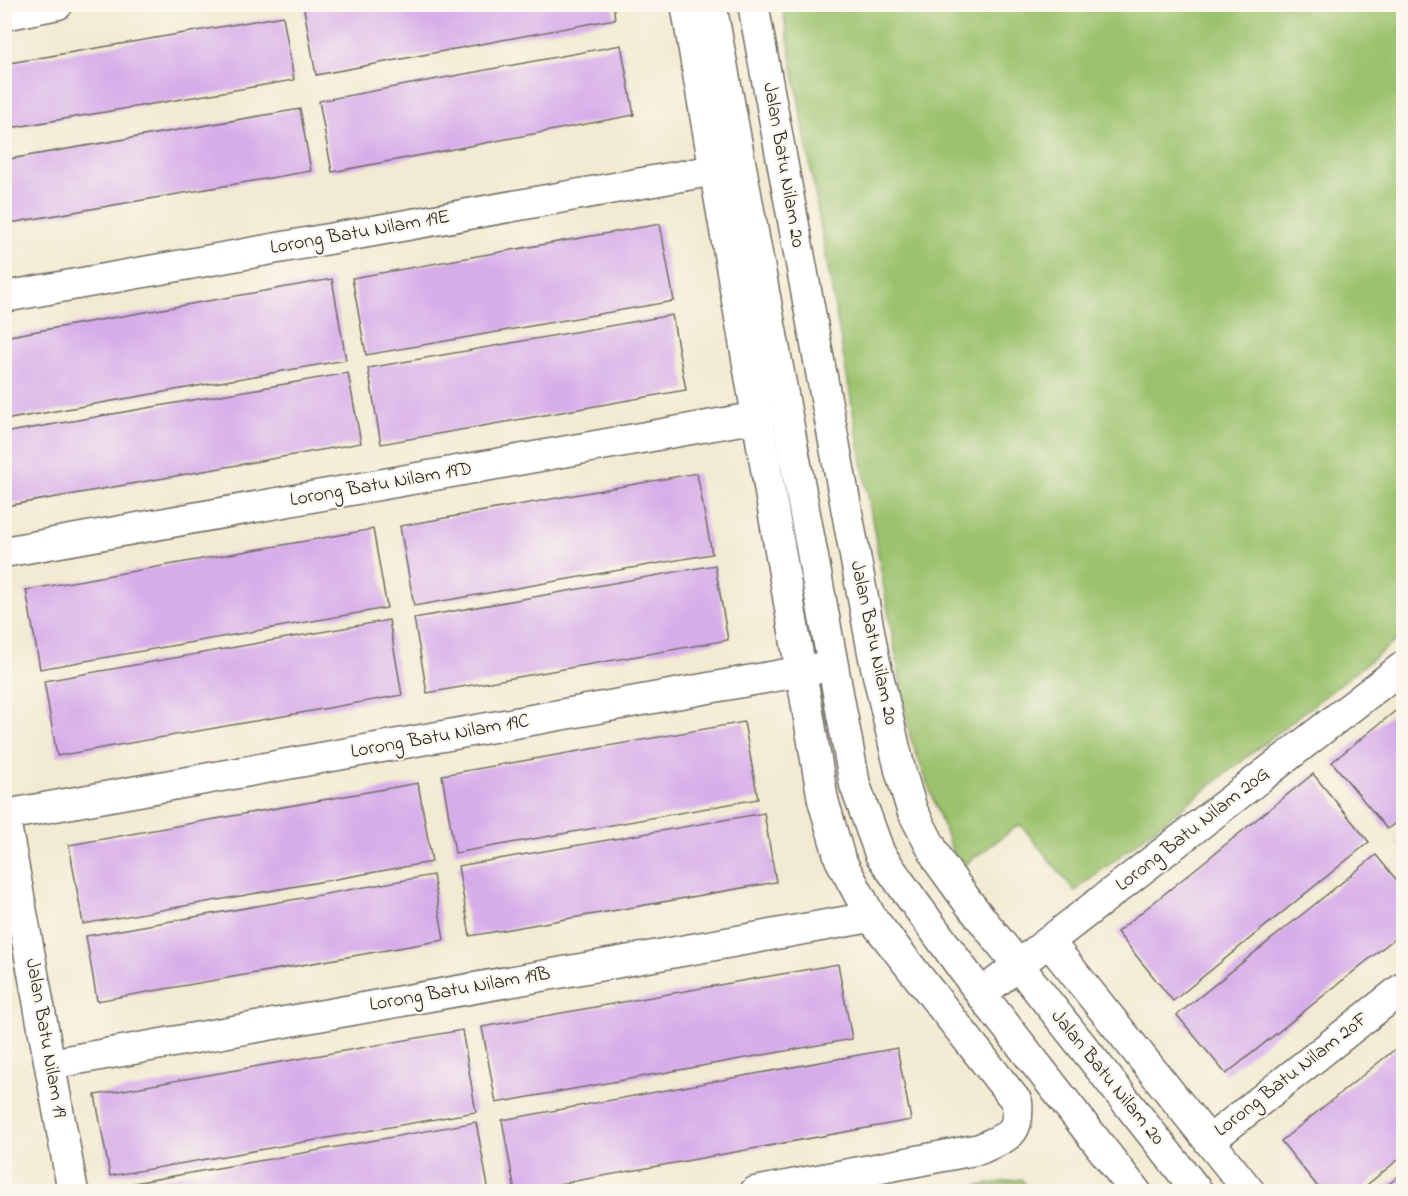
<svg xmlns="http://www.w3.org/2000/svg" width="1408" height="1196" viewBox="0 0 1408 1196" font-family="'Indie Flower',sans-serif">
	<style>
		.green { fill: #9cc26d; stroke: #64764c; stroke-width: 1.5 }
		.building { fill: #d7ade9 }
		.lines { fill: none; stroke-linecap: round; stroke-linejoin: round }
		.minor-casing { stroke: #716e65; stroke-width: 33 }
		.minor { stroke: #fff; stroke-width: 30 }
		.labels { text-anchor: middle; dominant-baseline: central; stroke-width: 4.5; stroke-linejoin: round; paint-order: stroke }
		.street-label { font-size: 20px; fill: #2b2b2b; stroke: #fbf7ec }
	</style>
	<rect width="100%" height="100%" fill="#fbf7ec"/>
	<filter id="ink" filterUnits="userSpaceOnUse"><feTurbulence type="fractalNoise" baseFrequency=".0167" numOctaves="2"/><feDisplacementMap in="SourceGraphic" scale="12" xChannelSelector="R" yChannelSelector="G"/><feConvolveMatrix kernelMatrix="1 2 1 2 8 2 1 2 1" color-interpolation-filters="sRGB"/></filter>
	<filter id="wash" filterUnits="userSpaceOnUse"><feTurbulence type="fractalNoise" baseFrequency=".008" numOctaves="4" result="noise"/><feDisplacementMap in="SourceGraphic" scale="24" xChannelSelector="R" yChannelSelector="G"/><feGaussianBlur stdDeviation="1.35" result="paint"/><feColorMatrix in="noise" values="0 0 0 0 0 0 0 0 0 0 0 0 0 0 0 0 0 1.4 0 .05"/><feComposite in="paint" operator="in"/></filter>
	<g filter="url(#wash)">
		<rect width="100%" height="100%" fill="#f2ead2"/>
		<g class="green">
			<path d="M 782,5 L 1403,5 L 1403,635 L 1075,891 L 1020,824 L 959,869 L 910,736 Z"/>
			<path d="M 1021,1179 L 1031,1191 L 944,1191 Z"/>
		</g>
		<g id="blocks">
			<g class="building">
				<path d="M 303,4 L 613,4 L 615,19 L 316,75 Z"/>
				<path d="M 283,16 L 294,80 L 4,129 L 4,64 Z"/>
				<path d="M 621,45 L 634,115 L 332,172 L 319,101 Z"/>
				<path d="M 300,109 L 311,171 L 4,224 L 4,160 Z"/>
				<path d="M 660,224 L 674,301 L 366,355 L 352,278 Z"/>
				<path d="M 332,279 L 346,360 L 4,420 L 4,337 Z"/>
				<path d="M 672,315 L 686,390 L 381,444 L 368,368 Z"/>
				<path d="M 348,373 L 361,443 L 6,506 L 4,433 Z"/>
				<path d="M 697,473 L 712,554 L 414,606 L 400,526 Z"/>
				<path d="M 373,529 L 387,608 L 40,669 L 26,590 Z"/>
				<path d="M 715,565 L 728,640 L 427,693 L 414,618 Z"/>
				<path d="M 389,620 L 402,695 L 57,756 L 44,681 Z"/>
				<path d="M 1404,704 L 1404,817 L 1387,829 L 1332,762 Z"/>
				<path d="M 744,722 L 758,799 L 455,853 L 442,775 Z"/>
				<path d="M 1313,774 L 1369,842 L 1173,1001 L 1117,932 Z"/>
				<path d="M 418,783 L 432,862 L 83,924 L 69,845 Z"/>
				<path d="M 764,813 L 776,882 L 470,936 L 458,866 Z"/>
				<path d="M 1404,837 L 1404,850 L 1397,842 Z"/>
				<path d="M 1376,855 L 1404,889 L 1404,931 L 1226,1074 L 1177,1015 Z"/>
				<path d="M 433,875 L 444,940 L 97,1001 L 86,936 Z"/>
				<path d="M 838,964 L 852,1039 L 496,1103 L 482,1027 Z"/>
				<path d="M 462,1030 L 476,1112 L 110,1176 L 95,1095 Z"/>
				<path d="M 1404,1042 L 1404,1155 L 1358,1192 L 1322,1192 L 1281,1141 Z"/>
				<path d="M 897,1048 L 911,1120 L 515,1192 L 502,1120 Z"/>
				<path d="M 476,1122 L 489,1192 L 112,1192 L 112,1187 Z"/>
				<path d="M 1404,1172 L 1404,1192 L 1380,1192 L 1389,1184 Z"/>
			</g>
		</g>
	</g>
	<g filter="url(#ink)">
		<use href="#blocks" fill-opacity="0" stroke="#716e65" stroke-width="1.5"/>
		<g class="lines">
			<defs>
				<g id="minor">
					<path d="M 686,4 L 823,800 L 840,859 L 871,917 L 1017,1102 C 1020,1136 1007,1136 980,1149 L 755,1192"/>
					<path d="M 711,4 L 855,785 L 880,854 L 906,891 L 981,994 L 1136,1192"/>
					<path d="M 753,4 L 874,658 L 900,770 L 912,810 L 939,862 L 968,902 L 1198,1192"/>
					<path d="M 4,15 L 58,4"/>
					<path d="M 4,297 L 715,170"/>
					<path d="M 4,552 L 758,417"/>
					<path d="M 4,814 L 73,1192"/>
					<path d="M 5,815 L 820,668"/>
					<path d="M 1049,942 L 1250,1192"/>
					<path d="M 981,994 L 1404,666"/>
					<path d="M 50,1064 L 871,917"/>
					<path d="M 1209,1141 L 1404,987"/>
				</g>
			</defs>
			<use href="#minor" class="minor-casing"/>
			<use href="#minor" class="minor"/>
		</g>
	</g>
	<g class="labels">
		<g class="street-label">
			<text transform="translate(783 165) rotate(80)">Jalan Batu Nilam 20</text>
			<text transform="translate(360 233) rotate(-10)">Lorong Batu Nilam 19E</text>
			<text transform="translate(381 485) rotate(-10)">Lorong Batu Nilam 19D</text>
			<text transform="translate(873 643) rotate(78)">Jalan Batu Nilam 20</text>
			<text transform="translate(440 737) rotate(-10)">Lorong Batu Nilam 19C</text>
			<text transform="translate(1193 830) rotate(-38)">Lorong Batu Nilam 20G</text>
			<text transform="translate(460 990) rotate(-10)">Lorong Batu Nilam 19B</text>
			<text transform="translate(45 1038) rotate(80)">Jalan Batu Nilam 19</text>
			<text transform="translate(1292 1075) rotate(-38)">Lorong Batu Nilam 20F</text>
			<text transform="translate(1107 1078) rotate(51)">Jalan Batu Nilam 20</text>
		</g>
	</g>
	<rect width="1408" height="1196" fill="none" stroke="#fbf7ec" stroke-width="24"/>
</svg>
